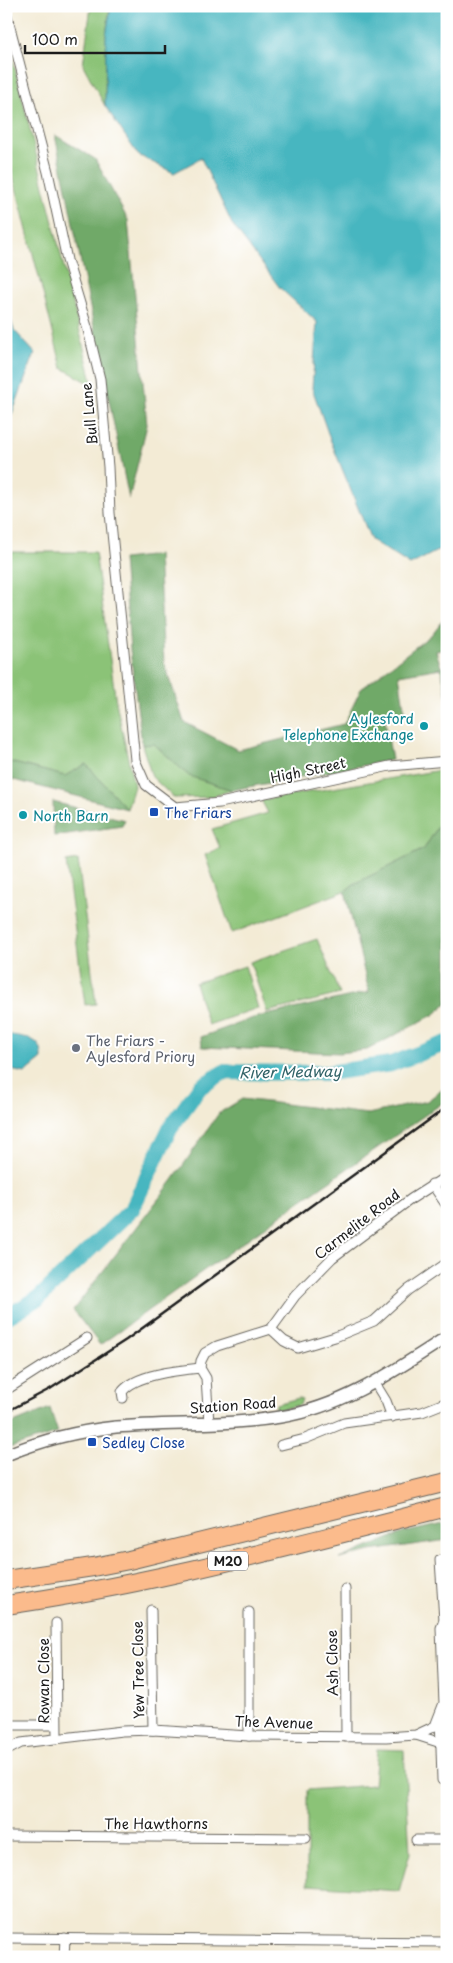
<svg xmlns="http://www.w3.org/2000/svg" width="453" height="1963" viewBox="0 0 453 1963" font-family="'Playpen Sans',sans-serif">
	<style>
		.green { fill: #8bc377; stroke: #54704a }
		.forest { fill: #70a968; stroke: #466242 }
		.water { fill: #47b6c0; stroke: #32696e }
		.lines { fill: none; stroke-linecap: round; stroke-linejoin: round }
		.river { stroke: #47b6c0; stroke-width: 16 }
		.minor-casing { stroke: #67645d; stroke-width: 11 }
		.tertiary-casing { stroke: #67645d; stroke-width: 14 }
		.motorway-casing { stroke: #67645d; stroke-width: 20 }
		.minor { stroke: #fff; stroke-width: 9 }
		.tertiary { stroke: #fff; stroke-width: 11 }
		.motorway { stroke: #fbbb8c; stroke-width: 18 }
		.rail { stroke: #1c1c1c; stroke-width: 2.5 }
		.culture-dot { fill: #0f9aa8; stroke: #fff; stroke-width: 2 }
		.transit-dot { fill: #1a4fb4; stroke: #fff; stroke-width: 2 }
		.worship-dot { fill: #6b7280; stroke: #fff; stroke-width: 2 }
		.labels { text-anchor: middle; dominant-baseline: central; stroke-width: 4; stroke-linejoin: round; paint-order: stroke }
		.shield { fill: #fff; stroke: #606060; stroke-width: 1 }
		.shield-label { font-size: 12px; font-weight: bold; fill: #1c1c1c }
		.street-label { font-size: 14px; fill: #1c1c1c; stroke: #fff }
		.culture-label { font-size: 14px; fill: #0d838f; stroke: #fff; text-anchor: end }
		.transit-label { font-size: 14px; fill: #164399; stroke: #fff; text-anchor: start }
		.worship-label { font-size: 14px; fill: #5b616d; stroke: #fff; text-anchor: start }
		.water-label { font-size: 15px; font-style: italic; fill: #2f6166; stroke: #fff }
	</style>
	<rect width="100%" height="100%" fill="#fff"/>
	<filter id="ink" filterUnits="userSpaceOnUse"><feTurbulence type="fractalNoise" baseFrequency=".02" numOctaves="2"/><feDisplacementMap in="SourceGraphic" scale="10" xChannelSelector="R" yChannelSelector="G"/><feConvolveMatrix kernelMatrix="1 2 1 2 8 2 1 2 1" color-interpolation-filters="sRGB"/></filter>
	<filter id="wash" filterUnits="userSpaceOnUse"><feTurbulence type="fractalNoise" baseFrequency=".0096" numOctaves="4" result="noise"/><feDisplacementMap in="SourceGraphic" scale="20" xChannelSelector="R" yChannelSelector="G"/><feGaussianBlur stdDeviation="1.12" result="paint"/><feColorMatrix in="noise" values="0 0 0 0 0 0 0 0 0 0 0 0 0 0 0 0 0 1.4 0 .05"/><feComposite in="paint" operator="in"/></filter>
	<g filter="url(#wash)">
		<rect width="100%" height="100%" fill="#f3ebd5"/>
		<g class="green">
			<path d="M 91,6 L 110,6 L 106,35 L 105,106 L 83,65 Z"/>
			<path d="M 6,32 L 93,385 L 62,368 L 6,148 Z"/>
			<path d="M 6,552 L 95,552 L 116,702 L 134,786 L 127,809 L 86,764 L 65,776 L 6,761 Z"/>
			<path d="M 154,744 L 189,776 L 232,790 L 211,797 L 174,798 L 152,777 L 142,745 Z"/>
			<path d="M 447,769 L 447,812 L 424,849 L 354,884 L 345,891 L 232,933 L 205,855 L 220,848 L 212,829 L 268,813 L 261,800 Z"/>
			<path d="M 78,860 L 96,1004 L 85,1005 L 66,862 Z"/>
			<path d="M 317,939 L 340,994 L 267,1012 L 250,962 Z"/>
			<path d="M 245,966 L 258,1008 L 208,1025 L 195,983 Z"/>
			<path d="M 299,1398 L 302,1399 L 300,1405 L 277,1410 L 275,1409 L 276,1404 Z"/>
			<path d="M 377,1749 L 404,1750 L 410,1853 L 399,1891 L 307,1885 L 307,1790 L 374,1785 Z"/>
		</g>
		<g class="forest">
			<path d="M 55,135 L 95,159 L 128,220 L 147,425 L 129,499 Z"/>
			<path d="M 158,555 L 164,662 L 184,722 L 238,750 L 344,724 L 361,689 L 431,635 L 447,615 L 447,649 L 436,651 L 441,667 L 447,667 L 447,698 L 441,668 L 399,675 L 405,713 L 385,720 L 392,760 L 232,790 L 189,776 L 154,744 L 142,745 L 130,650 L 123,559 Z"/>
			<path d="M 6,761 L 65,776 L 86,764 L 127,809 L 6,778 Z"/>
			<path d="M 53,802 L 125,820 L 122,826 L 54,836 Z"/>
			<path d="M 447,812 L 447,1003 L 435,1014 L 367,1050 L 339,1053 L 202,1047 L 201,1037 L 253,1018 L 369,992 L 345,891 L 354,884 L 424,849 Z"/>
			<path d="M 447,1086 L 447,1100 L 302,1200 L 100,1345 L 73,1310 L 173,1180 L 219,1113 L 242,1099 L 368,1114 L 427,1101 Z"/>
			<path d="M 50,1408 L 58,1433 L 6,1449 L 6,1426 Z"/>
			<path d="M 447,1523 L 447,1540 L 370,1551 L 339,1559 L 403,1533 Z"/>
		</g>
		<g class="water">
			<path d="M 111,6 L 447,6 L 447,546 L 410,565 L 371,540 L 330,439 L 312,388 L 317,322 L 280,288 L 232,224 L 201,158 L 174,173 L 138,155 L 105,106 L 106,35 Z"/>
			<path d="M 6,305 L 14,330 L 35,353 L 6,430 Z"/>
			<path d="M 6,1034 C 24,1038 43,1036 42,1059 L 25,1073 L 6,1069 Z"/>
		</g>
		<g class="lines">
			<path class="river" d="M 6,1317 L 39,1298 L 132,1209 L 170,1128 L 200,1087 L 224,1072 L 328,1073 L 391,1064 L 447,1043"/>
		</g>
	</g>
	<g filter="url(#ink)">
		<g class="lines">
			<defs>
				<g id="minor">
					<path d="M 6,12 L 48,172 L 67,260 L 88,330 L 100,379 L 108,467 L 110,513 L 135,760 L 146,785 L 175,807 L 220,803 L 390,766 L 447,761"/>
					<path d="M 432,1184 L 447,1206"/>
					<path d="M 271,1329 L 284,1341 L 298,1348 L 335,1337 L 374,1321 L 408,1290 L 447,1263"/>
					<path d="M 375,1383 L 386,1401 L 392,1417"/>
					<path d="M 6,1390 L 87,1338"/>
					<path d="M 123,1398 L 122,1392 C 135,1374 180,1370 200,1368"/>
					<path d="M 209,1423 L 206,1378 L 200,1368 L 201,1361 L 205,1353 L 217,1346 L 271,1329 L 295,1296 L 332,1258 L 411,1199 L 447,1176"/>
					<path d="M 281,1445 L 305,1439 L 344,1423 L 422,1412 L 447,1402"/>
					<path d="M 440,1560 L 444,1620"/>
					<path d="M 345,1589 L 346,1737"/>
					<path d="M 151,1610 L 153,1730"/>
					<path d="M 56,1623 L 57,1738"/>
					<path d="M 440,1715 L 442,1780"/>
					<path d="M 6,1725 L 56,1725"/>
					<path d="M 416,1735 L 441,1743"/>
					<path d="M 249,1736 L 249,1612"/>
					<path d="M 6,1751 L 21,1743 L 122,1731 L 153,1730 L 249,1736 L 386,1737 L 416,1735 L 435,1726 L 444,1703 L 441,1628 L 444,1620 L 447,1617"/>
					<path d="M 6,1836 L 306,1838"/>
					<path d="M 416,1840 L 447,1840"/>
					<path d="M 6,1938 L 447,1942"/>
					<path d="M 64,1957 L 65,1938"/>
				</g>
				<path id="tertiary" d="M 6,1455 C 42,1440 78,1431 116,1427 C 171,1422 226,1426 280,1417 C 343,1407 394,1371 447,1337"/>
				<g id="motorway">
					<path d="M 6,1580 L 93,1567 L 129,1560 L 447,1482"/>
					<path d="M 6,1605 C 155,1584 301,1543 447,1507"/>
				</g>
			</defs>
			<use href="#minor" class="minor-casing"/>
			<use href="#tertiary" class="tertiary-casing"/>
			<use href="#motorway" class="motorway-casing"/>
			<use href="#minor" class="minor"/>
			<use href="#tertiary" class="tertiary"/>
			<use href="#motorway" class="motorway"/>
			<path class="rail" d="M 6,1412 L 50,1389 L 126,1340 L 447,1107"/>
		</g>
	</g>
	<g class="culture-dot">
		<circle cx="424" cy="726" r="5"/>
		<circle cx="23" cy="815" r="5"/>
	</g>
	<g class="transit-dot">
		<rect x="149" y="807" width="10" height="10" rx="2.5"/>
		<rect x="87" y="1437" width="10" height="10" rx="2.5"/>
	</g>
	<circle class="worship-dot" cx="76" cy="1048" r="5"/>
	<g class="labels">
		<rect class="shield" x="208" y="1551.5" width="40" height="19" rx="4"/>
		<g class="shield-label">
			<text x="228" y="1561">M20</text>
		</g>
		<g class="street-label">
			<text transform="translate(89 414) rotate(-96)">Bull Lane</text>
			<text transform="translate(308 770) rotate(-12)">High Street</text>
			<text transform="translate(357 1224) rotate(-38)">Carmelite Road</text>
			<text transform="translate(233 1405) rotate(-4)">Station Road</text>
			<text transform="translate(332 1663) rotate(-91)">Ash Close</text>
			<text transform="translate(138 1670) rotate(-91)">Yew Tree Close</text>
			<text transform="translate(43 1681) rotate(-90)">Rowan Close</text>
			<text transform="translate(274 1722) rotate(2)">The Avenue</text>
			<text x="156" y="1823">The Hawthorns</text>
		</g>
		<g class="culture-label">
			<text x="414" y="718">Aylesford<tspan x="414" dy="16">Telephone Exchange</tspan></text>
			<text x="33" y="815" text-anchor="start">North Barn</text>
		</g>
		<g class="transit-label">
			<text x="164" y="812">The Friars</text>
			<text x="102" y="1442">Sedley Close</text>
		</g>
		<g class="worship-label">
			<text x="86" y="1040">The Friars -<tspan x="86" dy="16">Aylesford Priory</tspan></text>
		</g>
		<g class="water-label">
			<text transform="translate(290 1071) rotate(-1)">River Medway</text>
		</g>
	</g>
	<rect width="453" height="1963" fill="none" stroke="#fff" stroke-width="25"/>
	<path d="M25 45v8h140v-8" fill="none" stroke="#1c1c1c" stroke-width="2.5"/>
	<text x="32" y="45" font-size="15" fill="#1c1c1c" stroke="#ffffff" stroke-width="4" paint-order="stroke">100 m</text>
</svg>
